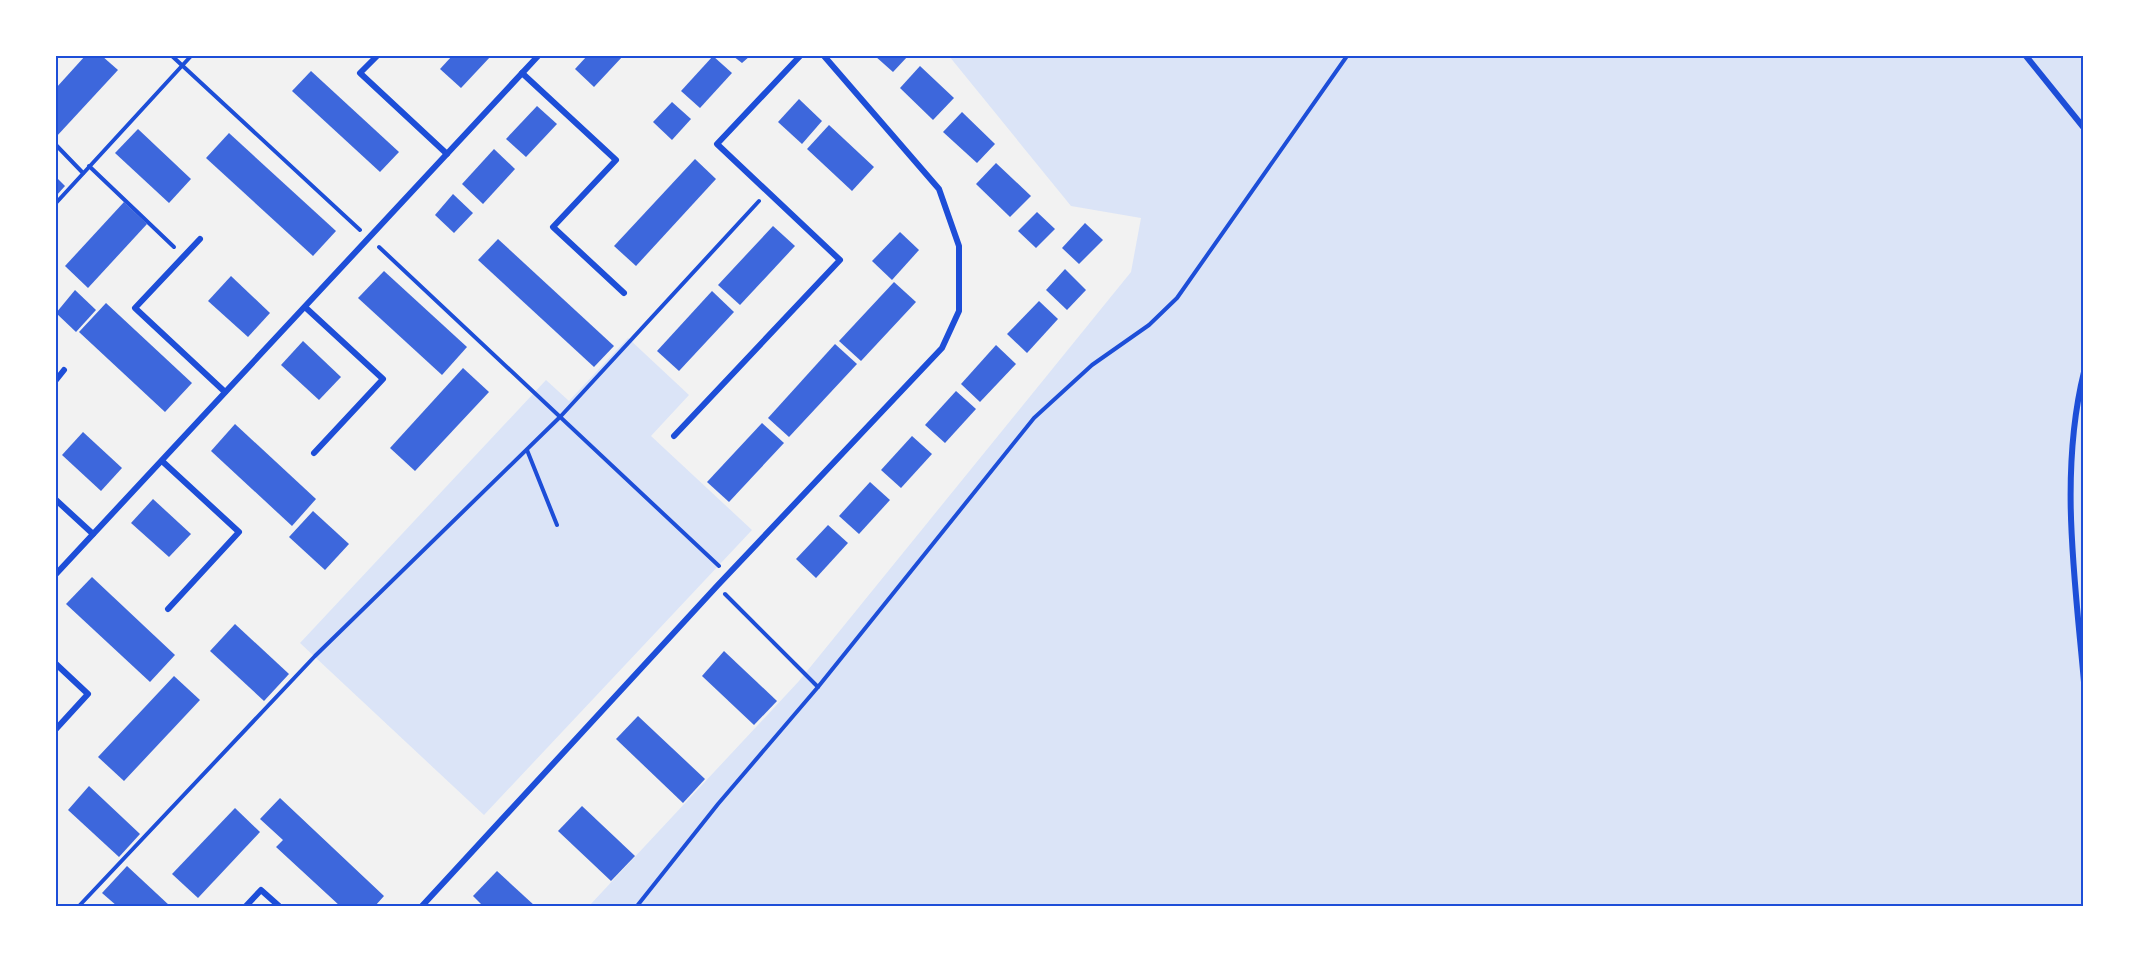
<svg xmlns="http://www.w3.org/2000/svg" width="2139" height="962" viewBox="0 0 2139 962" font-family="'Public Sans',sans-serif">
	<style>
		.green { fill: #dbe4f7 }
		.building { fill: #3d67dc }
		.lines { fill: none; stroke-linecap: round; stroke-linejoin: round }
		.path { stroke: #1d4ed8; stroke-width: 4 }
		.minor { stroke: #1d4ed8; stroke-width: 6 }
		.neatline { fill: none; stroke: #1d4ed8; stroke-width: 2 }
	</style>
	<rect width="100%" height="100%" fill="#f2f2f2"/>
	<g class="green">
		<path d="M 949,56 L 2083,56 L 2083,906 L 589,906 L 799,681 L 1131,272 L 1141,218 L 1071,206 Z"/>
		<path d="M 628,338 L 689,395 L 651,436 L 752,530 L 484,815 L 300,643 L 546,380 L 569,401 Z"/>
	</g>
	<g class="building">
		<path d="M 85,56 L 102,56 L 118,70 L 56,137 L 56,88 Z"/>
		<path d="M 452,56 L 491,56 L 461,88 L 440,69 Z"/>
		<path d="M 587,56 L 623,56 L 594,87 L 575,69 Z"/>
		<path d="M 713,56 L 732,73 L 700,108 L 681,91 Z"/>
		<path d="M 733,56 L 750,56 L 742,63 Z"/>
		<path d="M 875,56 L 908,56 L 893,72 Z"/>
		<path d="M 920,66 L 954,98 L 933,120 L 900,88 Z"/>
		<path d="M 311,71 L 399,152 L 380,172 L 292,91 Z"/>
		<path d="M 799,99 L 822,121 L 802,144 L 778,122 Z"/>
		<path d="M 672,102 L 691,119 L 672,140 L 653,122 Z"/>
		<path d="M 537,106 L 557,124 L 526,157 L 506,139 Z"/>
		<path d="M 962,112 L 995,144 L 977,163 L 943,132 Z"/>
		<path d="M 829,125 L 874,167 L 852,191 L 807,149 Z"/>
		<path d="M 138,129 L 191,179 L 169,203 L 115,153 Z"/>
		<path d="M 229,133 L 336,231 L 313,256 L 206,158 Z"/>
		<path d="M 494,149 L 515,169 L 483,204 L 462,184 Z"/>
		<path d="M 695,159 L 716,179 L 636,266 L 614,246 Z"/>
		<path d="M 996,163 L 1031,196 L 1010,217 L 976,184 Z"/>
		<path d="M 56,177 L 65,186 L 56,196 Z"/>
		<path d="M 453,194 L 473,213 L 454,233 L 435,215 Z"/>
		<path d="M 124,202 L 147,224 L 88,288 L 65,266 Z"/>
		<path d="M 1037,212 L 1055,229 L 1036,248 L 1018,231 Z"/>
		<path d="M 1085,223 L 1103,240 L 1079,264 L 1062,248 Z"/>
		<path d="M 773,226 L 795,246 L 740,305 L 718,285 Z"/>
		<path d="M 900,232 L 919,250 L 892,280 L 872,261 Z"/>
		<path d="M 498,239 L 614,346 L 594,367 L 478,260 Z"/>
		<path d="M 1065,269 L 1086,290 L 1067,310 L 1046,290 Z"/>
		<path d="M 384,271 L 467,347 L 442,375 L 358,298 Z"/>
		<path d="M 231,276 L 270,313 L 248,337 L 208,301 Z"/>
		<path d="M 894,282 L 916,302 L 861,361 L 839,341 Z"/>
		<path d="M 75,290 L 96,310 L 76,332 L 56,313 Z"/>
		<path d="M 712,291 L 734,312 L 679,371 L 657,351 Z"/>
		<path d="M 1039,301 L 1058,319 L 1027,353 L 1007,334 Z"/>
		<path d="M 106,303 L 192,383 L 165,412 L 79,332 Z"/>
		<path d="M 303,341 L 341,377 L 319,400 L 281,365 Z"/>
		<path d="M 835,344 L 857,364 L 789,437 L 768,418 Z"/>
		<path d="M 996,345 L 1016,364 L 980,402 L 961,384 Z"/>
		<path d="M 463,368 L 489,392 L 415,471 L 390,448 Z"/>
		<path d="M 956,391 L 976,409 L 945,443 L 925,425 Z"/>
		<path d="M 762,423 L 784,443 L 729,502 L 707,482 Z"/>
		<path d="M 235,424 L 316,499 L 292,526 L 211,451 Z"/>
		<path d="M 83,432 L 122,468 L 101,491 L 62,455 Z"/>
		<path d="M 912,436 L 932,454 L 901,488 L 881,470 Z"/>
		<path d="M 870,482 L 890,500 L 859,534 L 839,516 Z"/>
		<path d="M 153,499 L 191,534 L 169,557 L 131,523 Z"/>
		<path d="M 313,511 L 349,544 L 325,570 L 289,537 Z"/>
		<path d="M 828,525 L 848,543 L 816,578 L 796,559 Z"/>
		<path d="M 92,577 L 175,655 L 150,682 L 66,604 Z"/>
		<path d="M 235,624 L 289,674 L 264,701 L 210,651 Z"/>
		<path d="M 724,651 L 777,701 L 754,725 L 702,676 Z"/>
		<path d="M 174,676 L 200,700 L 124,781 L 98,757 Z"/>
		<path d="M 638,716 L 705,779 L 683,803 L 616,739 Z"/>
		<path d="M 89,786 L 140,834 L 119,857 L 68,810 Z"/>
		<path d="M 280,798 L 384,896 L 375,906 L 340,906 L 276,847 L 283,840 L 260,819 Z"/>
		<path d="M 582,806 L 635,856 L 611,881 L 558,831 Z"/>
		<path d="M 235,808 L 260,832 L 198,898 L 172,874 Z"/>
		<path d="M 127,866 L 170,906 L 117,906 L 102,893 Z"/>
		<path d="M 497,871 L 535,906 L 483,906 L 473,896 Z"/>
	</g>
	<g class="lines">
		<g class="path">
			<path d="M 172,56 L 360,230"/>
			<path d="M 56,145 L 83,173"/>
			<path d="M 89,166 L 174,247"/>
			<path d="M 56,203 L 191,56"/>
			<path d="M 379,247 L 719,566"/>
			<path d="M 527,450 L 557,525"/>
			<path d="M 725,594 L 818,687"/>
			<path d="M 79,906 L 315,656 L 561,416 L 759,201"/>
			<path d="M 637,906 L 718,804 L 818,687 L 1034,418 L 1092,365 L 1149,325 L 1177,298 L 1347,56"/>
		</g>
		<g class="minor">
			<path d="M 377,56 L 360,73 L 447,154"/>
			<path d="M 2026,56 L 2084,128"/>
			<path d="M 522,73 L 616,160 L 553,227 L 624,293"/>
			<path d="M 200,239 L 135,308 L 225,392"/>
			<path d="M 305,307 L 383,379 L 314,453"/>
			<path d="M 2084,372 C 2059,473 2075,580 2084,682"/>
			<path d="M 56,380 L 64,370"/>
			<path d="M 674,436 L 840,260 L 717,144 L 800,56"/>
			<path d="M 162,461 L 239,532 L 168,609"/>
			<path d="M 56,500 L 93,534"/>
			<path d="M 56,574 L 538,56"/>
			<path d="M 56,664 L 88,694 L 56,729"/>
			<path d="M 246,906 L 261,890 L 279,906"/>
			<path d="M 422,906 L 717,586 L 942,348 L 959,311 L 959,246 L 939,189 L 824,56"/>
		</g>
	</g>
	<rect width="2139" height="962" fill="none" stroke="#ffffff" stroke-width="114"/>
	<rect x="57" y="57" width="2025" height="848" class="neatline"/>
</svg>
